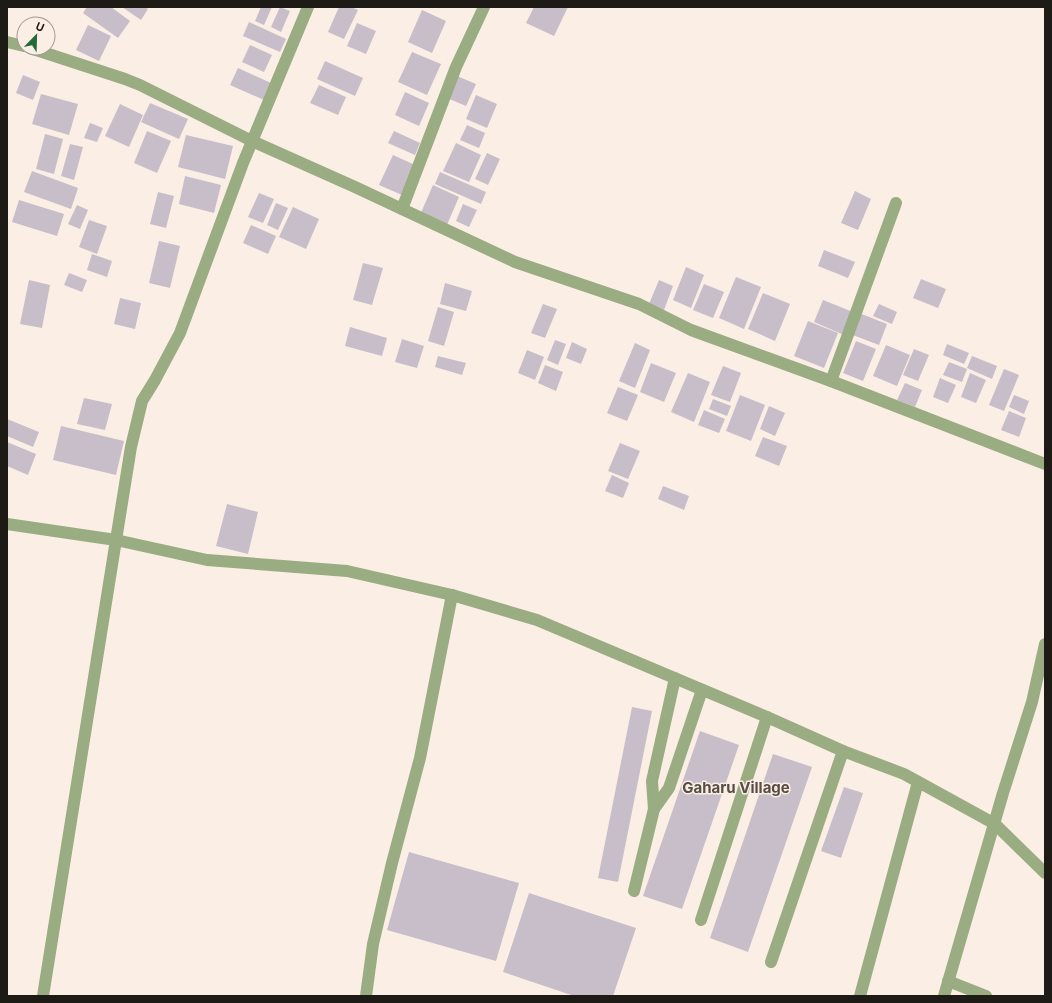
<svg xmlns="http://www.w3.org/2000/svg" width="1052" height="1003" viewBox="0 0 1052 1003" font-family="Inter,sans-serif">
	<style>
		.building { fill: #c8beca }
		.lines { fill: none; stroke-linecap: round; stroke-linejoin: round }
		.minor { stroke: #9aac82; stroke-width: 12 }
		.labels { text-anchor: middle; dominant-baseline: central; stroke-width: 3; stroke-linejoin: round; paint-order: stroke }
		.neighbourhood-label { font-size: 15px; font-weight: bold; fill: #574d45; stroke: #fbeee4 }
	</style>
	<rect width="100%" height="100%" fill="#fbeee4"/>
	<g class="building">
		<path d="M 87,7 L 111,7 L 130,21 L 118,38 L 83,13 Z"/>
		<path d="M 122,7 L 145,7 L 148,9 L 141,20 Z"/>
		<path d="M 261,7 L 272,7 L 264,25 L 255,21 Z"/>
		<path d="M 280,7 L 290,11 L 281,32 L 271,27 Z"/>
		<path d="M 339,7 L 351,7 L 358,10 L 344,39 L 328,32 Z"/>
		<path d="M 534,7 L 568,7 L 554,36 L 526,23 Z"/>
		<path d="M 422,10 L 446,21 L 432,53 L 408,42 Z"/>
		<path d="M 249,22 L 286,39 L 280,52 L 243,36 Z"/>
		<path d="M 357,23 L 376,31 L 366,54 L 347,46 Z"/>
		<path d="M 88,25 L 111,36 L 99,61 L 76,50 Z"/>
		<path d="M 250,45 L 272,55 L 264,72 L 242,62 Z"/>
		<path d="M 412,52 L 441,64 L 427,95 L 398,82 Z"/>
		<path d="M 325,61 L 363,78 L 355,96 L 317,79 Z"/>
		<path d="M 238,68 L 271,83 L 264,100 L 230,85 Z"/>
		<path d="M 23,75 L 40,82 L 33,100 L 16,93 Z"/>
		<path d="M 457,76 L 476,84 L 466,106 L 447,98 Z"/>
		<path d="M 319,85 L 346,97 L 338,115 L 310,103 Z"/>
		<path d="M 405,92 L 429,103 L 419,126 L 395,115 Z"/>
		<path d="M 41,94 L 78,104 L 69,135 L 32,124 Z"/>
		<path d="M 476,95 L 497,104 L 487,128 L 466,119 Z"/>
		<path d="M 150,103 L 188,119 L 179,139 L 141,122 Z"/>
		<path d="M 120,104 L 143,115 L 129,147 L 105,136 Z"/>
		<path d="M 90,123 L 103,128 L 97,142 L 84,138 Z"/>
		<path d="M 467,125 L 485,133 L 479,148 L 460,140 Z"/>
		<path d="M 147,131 L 171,141 L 157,173 L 134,163 Z"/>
		<path d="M 394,131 L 420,143 L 415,155 L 388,143 Z"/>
		<path d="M 45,134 L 63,139 L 54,174 L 36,169 Z"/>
		<path d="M 186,135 L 233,146 L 225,179 L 178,167 Z"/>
		<path d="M 456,143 L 481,155 L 469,182 L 443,171 Z"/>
		<path d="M 70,144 L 83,147 L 74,180 L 61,176 Z"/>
		<path d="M 487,153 L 500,159 L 488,185 L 475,179 Z"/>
		<path d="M 393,155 L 415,165 L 402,195 L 379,185 Z"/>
		<path d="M 32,171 L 78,188 L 71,209 L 24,192 Z"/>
		<path d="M 440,172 L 486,192 L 481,204 L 435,184 Z"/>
		<path d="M 185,176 L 221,185 L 214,213 L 179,204 Z"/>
		<path d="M 433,185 L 459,197 L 446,227 L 420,215 Z"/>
		<path d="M 855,191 L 871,199 L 858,230 L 841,223 Z"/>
		<path d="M 158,192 L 174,196 L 166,228 L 150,224 Z"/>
		<path d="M 259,193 L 274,199 L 263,223 L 248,217 Z"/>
		<path d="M 19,200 L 64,214 L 57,236 L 12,222 Z"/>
		<path d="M 276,203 L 288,208 L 278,230 L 267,225 Z"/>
		<path d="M 463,204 L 477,210 L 469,227 L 456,221 Z"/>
		<path d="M 77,205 L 88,210 L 80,229 L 68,224 Z"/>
		<path d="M 293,207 L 319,219 L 306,249 L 279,237 Z"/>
		<path d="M 89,220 L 107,226 L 97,254 L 79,247 Z"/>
		<path d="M 251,225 L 276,236 L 268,254 L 243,243 Z"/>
		<path d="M 159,241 L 180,246 L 170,288 L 149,283 Z"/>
		<path d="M 824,250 L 855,262 L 848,278 L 818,266 Z"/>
		<path d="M 92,254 L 112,261 L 107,277 L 87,270 Z"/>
		<path d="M 363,263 L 383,268 L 372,305 L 353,300 Z"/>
		<path d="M 686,267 L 704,275 L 691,308 L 673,300 Z"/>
		<path d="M 69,273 L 87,280 L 82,292 L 64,285 Z"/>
		<path d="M 736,277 L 761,287 L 744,329 L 719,318 Z"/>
		<path d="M 921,279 L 946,289 L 938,308 L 913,298 Z"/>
		<path d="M 29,280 L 50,285 L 42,328 L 20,324 Z"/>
		<path d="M 659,280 L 673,286 L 664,310 L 649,304 Z"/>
		<path d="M 445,283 L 472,291 L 466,311 L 440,304 Z"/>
		<path d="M 704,284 L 724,292 L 713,318 L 693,310 Z"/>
		<path d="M 763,293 L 790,304 L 775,341 L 748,329 Z"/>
		<path d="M 120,298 L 141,303 L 135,329 L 114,324 Z"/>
		<path d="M 823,300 L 853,312 L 844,335 L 814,322 Z"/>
		<path d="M 543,304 L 557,309 L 545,338 L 531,333 Z"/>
		<path d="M 879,304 L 897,312 L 892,324 L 873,316 Z"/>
		<path d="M 438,307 L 454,312 L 444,346 L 428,341 Z"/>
		<path d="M 859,313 L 887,324 L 879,345 L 850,334 Z"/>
		<path d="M 808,321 L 838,333 L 824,368 L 794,356 Z"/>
		<path d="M 350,327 L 387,338 L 382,356 L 345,346 Z"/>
		<path d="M 402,339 L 424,346 L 417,368 L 395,362 Z"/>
		<path d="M 555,340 L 566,344 L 558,365 L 547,360 Z"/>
		<path d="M 856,341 L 876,349 L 863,381 L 843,373 Z"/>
		<path d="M 572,342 L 587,349 L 581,364 L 566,358 Z"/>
		<path d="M 635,343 L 650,350 L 635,388 L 619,381 Z"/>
		<path d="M 947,344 L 969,353 L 964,364 L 943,355 Z"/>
		<path d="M 886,345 L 910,355 L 897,386 L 873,376 Z"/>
		<path d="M 914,349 L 929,355 L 918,381 L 903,375 Z"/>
		<path d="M 527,350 L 544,357 L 535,380 L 518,373 Z"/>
		<path d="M 438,356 L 466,363 L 462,375 L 435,367 Z"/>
		<path d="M 972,356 L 997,366 L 992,379 L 967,368 Z"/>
		<path d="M 949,362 L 967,369 L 962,382 L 943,375 Z"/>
		<path d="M 651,363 L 676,373 L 664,402 L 640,392 Z"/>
		<path d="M 545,365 L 563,372 L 556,391 L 538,383 Z"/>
		<path d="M 723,366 L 741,373 L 730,402 L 711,395 Z"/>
		<path d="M 1004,369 L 1019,375 L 1004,411 L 989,405 Z"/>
		<path d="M 688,373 L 710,382 L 694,422 L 671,412 Z"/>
		<path d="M 970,373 L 986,380 L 976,403 L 961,397 Z"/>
		<path d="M 940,378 L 956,385 L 948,403 L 933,397 Z"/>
		<path d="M 905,383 L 922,390 L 915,407 L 897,400 Z"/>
		<path d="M 618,387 L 638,395 L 627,421 L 607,413 Z"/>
		<path d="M 740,395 L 765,405 L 751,441 L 726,431 Z"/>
		<path d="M 1014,395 L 1029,401 L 1024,414 L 1009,407 Z"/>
		<path d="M 84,398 L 112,404 L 105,430 L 77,424 Z"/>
		<path d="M 713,399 L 731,406 L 727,416 L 709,409 Z"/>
		<path d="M 769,406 L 785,413 L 775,436 L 760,429 Z"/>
		<path d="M 704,410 L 725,419 L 719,433 L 698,425 Z"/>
		<path d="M 1009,411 L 1026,418 L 1019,437 L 1001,430 Z"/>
		<path d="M 7,419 L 39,432 L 33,447 L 7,436 Z"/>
		<path d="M 61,426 L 124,441 L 116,475 L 53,460 Z"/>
		<path d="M 763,437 L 787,446 L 779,466 L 755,456 Z"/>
		<path d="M 7,442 L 36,454 L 28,475 L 7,466 Z"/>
		<path d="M 620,443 L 640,451 L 628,479 L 608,471 Z"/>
		<path d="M 612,475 L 629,483 L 623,498 L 605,491 Z"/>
		<path d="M 663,486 L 689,496 L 684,510 L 658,499 Z"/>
		<path d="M 227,504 L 258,512 L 248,554 L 216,546 Z"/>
		<path d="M 632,707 L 652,711 L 618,882 L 598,878 Z"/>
		<path d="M 700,731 L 739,745 L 682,909 L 643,896 Z"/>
		<path d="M 773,754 L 812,767 L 748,952 L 710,938 Z"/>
		<path d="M 844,787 L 863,793 L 841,858 L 821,851 Z"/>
		<path d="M 409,852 L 519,883 L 496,961 L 387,930 Z"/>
		<path d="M 529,893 L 636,928 L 613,996 L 574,996 L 503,972 Z"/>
	</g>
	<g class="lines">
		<g class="minor">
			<path d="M 7,42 L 24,46"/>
			<path d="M 30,48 L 125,79 L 140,85 L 252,141 L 355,187 L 515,262 L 639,304 L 691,330 L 831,381 L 1045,464"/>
			<path d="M 402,209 L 456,67 L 484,7"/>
			<path d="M 831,381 L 896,203"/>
			<path d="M 7,524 L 116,540 L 131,447 L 142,401 L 155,380 L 180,333 L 243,163 L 308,7"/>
			<path d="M 675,678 L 652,781 L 654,809 L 669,788 L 702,690"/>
			<path d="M 634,891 L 654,809"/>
			<path d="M 701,920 L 767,717"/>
			<path d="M 771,962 L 843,751"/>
			<path d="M 948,981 L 986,996"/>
			<path d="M 43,996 L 116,540 L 207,560 L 347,571 L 452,595 L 537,620 L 767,717 L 843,751 L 904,774 L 995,824 L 1045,873"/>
			<path d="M 366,996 L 373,944 L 392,863 L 420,758 L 452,595"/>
			<path d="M 860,996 L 918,782"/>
			<path d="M 944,996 L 1003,793 L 1032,702 L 1045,644"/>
		</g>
	</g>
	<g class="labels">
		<g class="neighbourhood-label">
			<text x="736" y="787">Gaharu Village</text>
		</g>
	</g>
	<rect width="1052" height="1003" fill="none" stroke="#1e1a16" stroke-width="16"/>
	<g transform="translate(36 36) rotate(23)"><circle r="19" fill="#fbeee4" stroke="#a39992"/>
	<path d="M0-3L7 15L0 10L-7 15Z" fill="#226b38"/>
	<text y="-6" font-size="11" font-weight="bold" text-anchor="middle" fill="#1e1a16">U</text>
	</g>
</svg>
